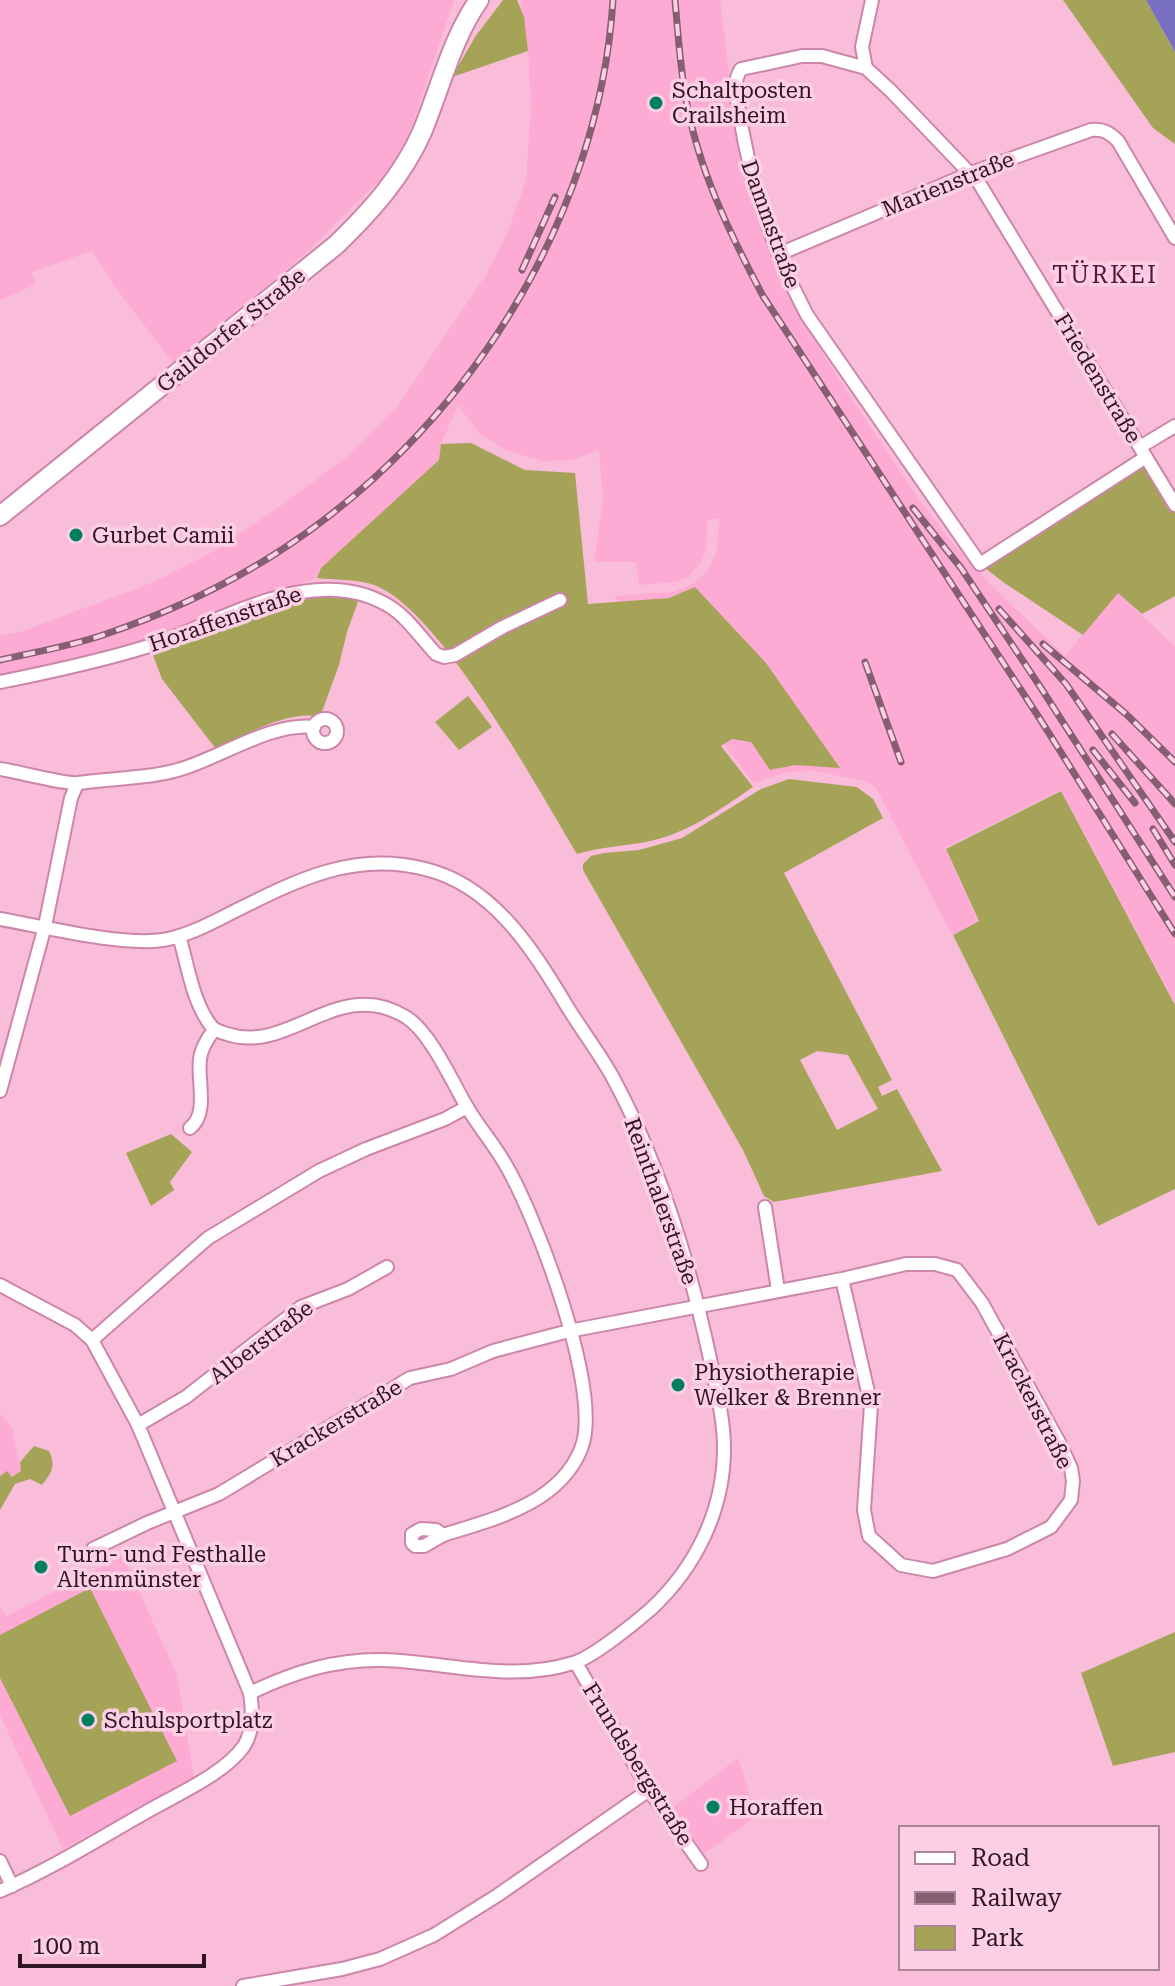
<svg xmlns="http://www.w3.org/2000/svg" width="1175" height="1986" viewBox="0 0 1175 1986" font-family="'Roboto Serif',serif">
	<style>
		.built { fill: #fdabd5 }
		.green { fill: #a5a358; fill-rule: evenodd }
		.water { fill: #7a70c3 }
		.lines { fill: none; stroke-linecap: round; stroke-linejoin: round }
		.minor-casing { stroke: #cc86aa; stroke-width: 16 }
		.secondary-casing { stroke: #cc86aa; stroke-width: 22 }
		.minor { stroke: #fff; stroke-width: 12 }
		.secondary { stroke: #fff; stroke-width: 18 }
		.rail-casing { stroke: #865e72; stroke-width: 7 }
		.rail { stroke: #fdcfe5; stroke-width: 4; stroke-dasharray: 12; stroke-linecap: butt }
		.poi-dot { fill: #007f5f; stroke: #fdcfe5; stroke-width: 3 }
		.labels { text-anchor: middle; dominant-baseline: central; stroke-width: 7; stroke-linejoin: round; paint-order: stroke }
		.poi-label { font-size: 22px; fill: #2f1523; stroke: #fdcfe5; text-anchor: start }
		.street-label { font-size: 22px; fill: #2f1523; stroke: #fdcfe5 }
		.neighbourhood-label { font-size: 24px; letter-spacing: 2px; fill: #52173a; stroke: #fdcfe5 }
	</style>
	<rect width="100%" height="100%" fill="#f9bdda"/>
	<g class="built">
		<path d="M 0,0 L 454,0 L 411,129 L 388,172 L 308,251 L 174,364 L 118,291 L 92,251 L 31,272 L 36,284 L 0,300 Z"/>
		<path d="M 520,0 L 720,0 L 740,160 L 758,219 L 826,359 L 911,488 L 950,540 L 991,585 L 1065,656 L 1118,592 L 1175,647 L 1175,1003 L 1061,790 L 945,848 L 978,921 L 952,935 L 876,788 L 868,782 L 815,771 L 787,772 L 753,783 L 614,596 L 674,592 L 694,583 L 707,571 L 716,553 L 720,518 L 707,521 L 707,539 L 705,554 L 698,566 L 688,577 L 677,582 L 639,585 L 636,562 L 594,562 L 603,500 L 599,450 L 572,460 L 543,461 L 508,451 L 480,434 L 458,405 L 441,444 L 439,460 L 321,568 L 317,578 L 241,602 L 210,619 L 140,644 L 31,671 L 0,673 L 0,636 L 20,632 L 154,582 L 214,551 L 282,505 L 352,453 L 396,408 L 486,275 L 508,232 L 526,180 L 531,106 L 528,51 Z"/>
		<path d="M 0,1413 L 12,1428 L 21,1471 L 12,1477 L 7,1472 L 0,1476 Z"/>
		<path d="M 123,1556 L 177,1675 L 194,1778 L 63,1849 L 0,1715 L 0,1607 L 7,1616 Z"/>
		<path d="M 738,1758 L 753,1805 L 751,1820 L 703,1855 L 671,1809 Z"/>
	</g>
	<g class="green">
		<path d="M 503,0 L 517,0 L 524,17 L 528,51 L 452,77 L 475,37 Z"/>
		<path d="M 1063,0 L 1146,0 L 1175,52 L 1175,144 L 1153,128 Z"/>
		<path d="M 471,443 L 525,470 L 575,473 L 588,604 L 669,598 L 695,587 L 766,663 L 840,768 L 795,765 L 770,770 L 751,742 L 732,739 L 721,746 L 753,787 C 719,810 687,834 646,842 C 623,846 600,847 577,854 C 540,793 437,603 371,584 C 355,579 334,580 317,578 L 321,568 L 439,460 L 441,444 Z"/>
		<path d="M 1146,457 L 1175,505 L 1175,596 L 1142,614 L 1118,593 L 1083,635 L 1003,582 L 980,564 Z"/>
		<path d="M 324,593 L 359,599 L 347,632 L 339,665 L 320,717 C 290,709 242,736 216,749 L 162,679 L 153,655 L 293,597 Z"/>
		<path d="M 468,696 L 492,727 L 459,750 L 435,722 Z"/>
		<path d="M 789,779 L 857,787 L 873,799 L 883,818 L 784,873 L 892,1080 L 878,1087 L 882,1096 L 897,1089 L 942,1171 L 774,1202 L 764,1196 L 743,1150 L 583,870 L 583,864 L 591,856 L 604,853 L 639,850 L 682,838 L 761,789 ZM 817,1051 L 848,1055 L 878,1109 L 837,1130 L 800,1060 Z"/>
		<path d="M 1061,791 L 1175,1005 L 1175,1189 L 1098,1226 L 953,935 L 979,921 L 946,849 Z"/>
		<path d="M 171,1134 L 192,1152 L 170,1182 L 174,1190 L 151,1206 L 126,1153 Z"/>
		<path d="M 34,1446 L 49,1451 C 56,1465 52,1473 42,1485 L 30,1479 L 15,1484 L 0,1510 L 0,1476 L 7,1471 L 12,1477 L 21,1471 L 20,1462 Z"/>
		<path d="M 90,1588 L 177,1761 L 70,1816 L 0,1678 L 0,1635 Z"/>
		<path d="M 1175,1632 L 1175,1752 L 1113,1766 L 1081,1673 Z"/>
	</g>
	<path class="water" d="M 1146,0 L 1175,0 L 1175,52 Z"/>
	<g class="lines">
		<defs>
			<g id="minor">
				<path d="M 866,68 L 862,47 L 872,0"/>
				<path d="M 779,254 L 971,173 L 1091,130 C 1103,129 1109,132 1118,141 L 1175,238"/>
				<path d="M 1140,447 L 1175,426"/>
				<path d="M 1146,457 L 980,564 L 807,315 C 773,251 750,182 739,111 C 737,97 732,82 741,69 L 802,56 L 822,56 L 866,68 L 891,91 L 979,183 L 1175,505"/>
				<path d="M 0,682 C 50,672 101,661 149,646 C 221,623 314,560 389,606 C 407,617 421,638 436,654 L 444,657 L 455,655 L 501,628 L 560,600"/>
				<circle cx="325" cy="731" r="12"/>
				<path d="M 0,769 C 15,771 67,785 78,783 C 111,778 148,779 181,769 C 221,757 272,722 314,727"/>
				<path d="M 0,919 C 45,927 120,946 163,940 C 188,936 213,922 235,911 C 297,880 354,851 425,869 C 492,885 532,948 565,1003 C 580,1028 598,1051 612,1076 C 659,1162 688,1258 709,1354 C 715,1384 724,1417 724,1448 C 724,1510 696,1567 651,1609 C 635,1623 592,1658 573,1663 C 509,1683 447,1662 383,1660 C 335,1659 294,1672 250,1693"/>
				<path d="M 179,936 C 188,965 192,1002 212,1027 C 216,1031 221,1032 227,1034 C 290,1055 338,975 406,1017 C 431,1033 452,1082 467,1107 C 478,1126 493,1143 504,1162 C 535,1213 604,1393 581,1449 C 559,1504 494,1519 443,1535"/>
				<path d="M 0,1091 L 45,926 L 71,798 L 77,784"/>
				<path d="M 190,1128 C 209,1113 197,1081 200,1059 C 201,1048 207,1039 214,1030"/>
				<path d="M 765,1207 L 778,1290"/>
				<path d="M 0,1285 L 75,1325 L 92,1340 L 138,1425 L 250,1693 C 253,1711 254,1730 244,1746 C 224,1775 171,1797 141,1815 C 95,1841 49,1870 0,1891"/>
				<path d="M 92,1340 L 208,1238 L 319,1171 L 366,1149 L 445,1119 L 467,1107"/>
				<path d="M 138,1425 L 186,1397 L 301,1307 L 348,1289 L 387,1267"/>
				<path d="M 421,1529 L 436,1530 L 443,1535 L 424,1546 L 415,1546 L 412,1543 L 412,1534 Z"/>
				<path d="M 93,1549 L 147,1523 L 219,1494 L 410,1378 L 451,1369 L 493,1351 L 569,1331 L 842,1279 L 906,1264 L 935,1264 L 957,1270 L 982,1303 L 1060,1444 L 1071,1468 L 1073,1481 L 1071,1500 L 1051,1527 L 1007,1549 L 933,1571 L 901,1565 L 869,1536 L 864,1510 L 871,1405 L 842,1279"/>
				<path d="M 576,1663 L 649,1790 L 701,1864"/>
				<path d="M 0,1861 L 12,1886"/>
				<path d="M 243,1986 L 342,1969 L 380,1959 L 434,1935 L 498,1895 L 649,1790"/>
			</g>
			<path id="secondary" d="M 0,516 L 336,245 C 371,211 402,177 422,132 C 440,89 452,38 479,0"/>
		</defs>
		<use href="#minor" class="minor-casing"/>
		<use href="#secondary" class="secondary-casing"/>
		<use href="#minor" class="minor"/>
		<use href="#secondary" class="secondary"/>
		<defs>
			<g id="rail">
				<path d="M 675,0 C 678,33 680,67 686,99 C 698,169 730,234 763,296 L 1040,719 L 1175,934"/>
				<path d="M 522,270 L 555,197"/>
				<path d="M 913,508 L 961,568 L 1041,688 L 1175,897"/>
				<path d="M 999,609 L 1066,684 L 1175,842"/>
				<path d="M 1043,644 L 1126,714 L 1175,762"/>
				<path d="M 0,660 C 35,652 72,646 106,634 C 164,614 223,587 275,554 C 462,435 599,222 613,0"/>
				<path d="M 865,662 L 901,762"/>
				<path d="M 1112,734 L 1175,804"/>
				<path d="M 1093,750 L 1135,803"/>
				<path d="M 1153,829 L 1175,865"/>
			</g>
		</defs>
		<use href="#rail" class="rail-casing"/>
		<use href="#rail" class="rail"/>
	</g>
	<g class="poi-dot">
		<circle cx="656" cy="103" r="8"/>
		<circle cx="76" cy="535" r="8"/>
		<circle cx="678" cy="1385" r="8"/>
		<circle cx="41" cy="1567" r="8"/>
		<circle cx="88" cy="1720" r="8"/>
		<circle cx="713" cy="1807" r="8"/>
	</g>
	<g class="labels">
		<g class="poi-label">
			<text x="672" y="90">Schaltposten<tspan x="672" dy="25">Crailsheim</tspan></text>
			<text x="92" y="535">Gurbet Camii</text>
			<text x="694" y="1372">Physiotherapie<tspan x="694" dy="25">Welker &amp; Brenner</tspan></text>
			<text x="57" y="1554">Turn- und Festhalle<tspan x="57" dy="25">Altenmünster</tspan></text>
			<text x="104" y="1720">Schulsportplatz</text>
			<text x="729" y="1807">Horaffen</text>
		</g>
		<g class="street-label">
			<text transform="translate(948 184) rotate(-22)">Marienstraße</text>
			<text transform="translate(771 224) rotate(70)">Dammstraße</text>
			<text transform="translate(231 330) rotate(-39)">Gaildorfer Straße</text>
			<text transform="translate(1098 378) rotate(59)">Friedenstraße</text>
			<text transform="translate(225 619) rotate(-19)">Horaffenstraße</text>
			<text transform="translate(661 1201) rotate(70)">Reinthalerstraße</text>
			<text transform="translate(261 1342) rotate(-37)">Alberstraße</text>
			<text transform="translate(1033 1401) rotate(63)">Krackerstraße</text>
			<text transform="translate(336 1423) rotate(-31)">Krackerstraße</text>
			<text transform="translate(638 1764) rotate(58)">Frundsbergstraße</text>
		</g>
		<g class="neighbourhood-label">
			<text x="1105" y="275">TÜRKEI</text>
		</g>
	</g>
	<rect x="899" y="1826" width="260" height="144" fill="#fdcfe5" stroke="#ab8597" stroke-width="2"/>
	<rect x="915" y="1852" width="40" height="12" fill="#ffffff" stroke="#ab8597" stroke-width="2"/>
	<text x="971" y="1866" font-size="24" fill="#2f1523">Road</text>
	<rect x="915" y="1892" width="40" height="12" fill="#865e72" stroke="#ab8597" stroke-width="2"/>
	<text x="971" y="1906" font-size="24" fill="#2f1523">Railway</text>
	<rect x="915" y="1926" width="40" height="24" fill="#a5a358" stroke="#ab8597" stroke-width="2"/>
	<text x="971" y="1946" font-size="24" fill="#2f1523">Park</text>
	<path d="M20 1954v12h184v-12" fill="none" stroke="#2f1523" stroke-width="4"/>
	<text x="32" y="1954" font-size="24" fill="#2f1523" stroke="#fdcfe5" stroke-width="6" paint-order="stroke">100 m</text>
</svg>
